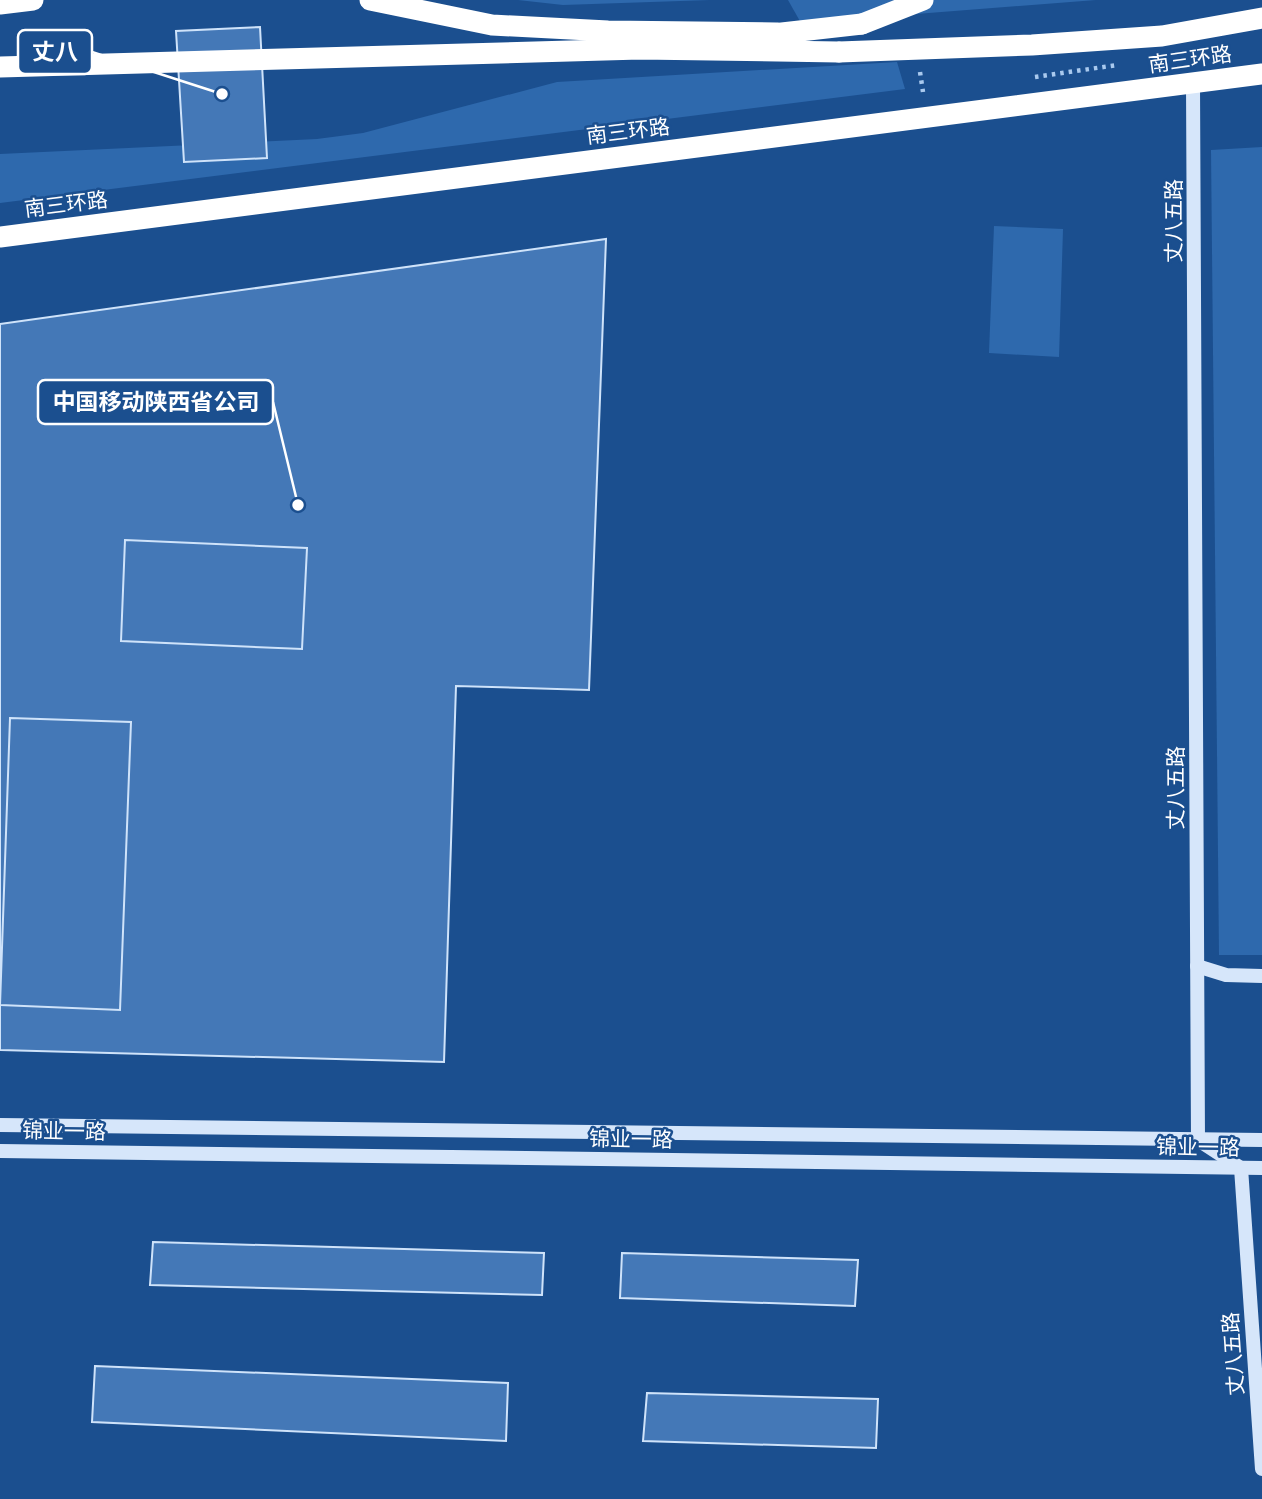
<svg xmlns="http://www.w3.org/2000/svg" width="1262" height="1499" viewBox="0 0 1262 1499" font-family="Raleway,'Noto Sans SC',sans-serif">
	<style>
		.green { fill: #2e69ad }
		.building { fill: #4478b7; stroke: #cfe3fa; stroke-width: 2 }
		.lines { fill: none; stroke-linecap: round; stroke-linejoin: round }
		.path { stroke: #a9c9ee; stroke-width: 4.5; stroke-dasharray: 3.5 5; stroke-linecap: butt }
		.secondary { stroke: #d6e6fa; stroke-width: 14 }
		.highway { stroke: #fff; stroke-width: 21 }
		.highway-bridge { stroke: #fff; stroke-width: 21 }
		.labels { text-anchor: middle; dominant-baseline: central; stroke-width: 5; stroke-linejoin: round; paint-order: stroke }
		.street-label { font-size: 21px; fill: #fff; stroke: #1b4f8f }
		.leader { fill: none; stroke: #fff; stroke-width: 2.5 }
		.callout-dot { fill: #fff; stroke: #1b4f8f; stroke-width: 2.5 }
		.callout { fill: #1b4f8f; stroke: #fff; stroke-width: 2.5 }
		.callout-label { font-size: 23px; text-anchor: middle; font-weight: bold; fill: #fff }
	</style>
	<rect width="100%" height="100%" fill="#1b4f8f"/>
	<g class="green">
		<path d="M 518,0 L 710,0 L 563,5 Z"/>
		<path d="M 788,0 L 1096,0 L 801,23 Z"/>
		<path d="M 897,62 L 905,89 L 0,203 L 0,154 L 317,139 L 363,133 L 557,82 Z"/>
		<path d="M 1262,147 L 1262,955 L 1219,955 L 1211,150 Z"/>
		<path d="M 994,226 L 1063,229 L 1059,357 L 989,353 Z"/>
	</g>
	<g class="building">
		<path d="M 260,27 L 267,158 L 184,162 L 176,31 Z"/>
		<path d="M 606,239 L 589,690 L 456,686 L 444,1062 L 0,1050 L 0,324 Z"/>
		<path d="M 125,540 L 307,548 L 302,649 L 121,641 Z"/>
		<path d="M 10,718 L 131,722 L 120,1010 L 0,1005 Z"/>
		<path d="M 153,1242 L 544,1253 L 542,1295 L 150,1285 Z"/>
		<path d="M 622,1253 L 858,1260 L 855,1306 L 620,1298 Z"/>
		<path d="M 95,1366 L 508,1383 L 506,1441 L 92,1422 Z"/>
		<path d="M 647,1393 L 878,1399 L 876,1448 L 643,1441 Z"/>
	</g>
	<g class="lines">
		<g class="path">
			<path d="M 920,72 L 923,92"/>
			<path d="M 1035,77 L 1117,65"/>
		</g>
		<g class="secondary">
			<path d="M 1193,84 L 1198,1140 L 1241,1168 L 1262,1469"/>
			<path d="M 1197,966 L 1226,975 L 1262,976"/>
			<path d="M 0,1125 L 1262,1140"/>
			<path d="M 0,1151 L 1262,1168"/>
		</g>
		<g class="highway">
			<path d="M 370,0 L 492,25 L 608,31 L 777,33"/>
			<path d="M 0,4 L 33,0"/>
			<path d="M 764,35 L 862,24"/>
			<path d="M 0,67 L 640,49 L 839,52"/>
			<path d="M 0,237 L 1262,74"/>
		</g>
		<g class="highway-bridge">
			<path d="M 862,24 L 923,0"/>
			<path d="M 839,52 L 1032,45 L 1162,36 L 1262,18"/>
		</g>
	</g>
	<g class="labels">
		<g class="street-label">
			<text transform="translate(1190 59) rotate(-8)">南三环路</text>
			<text transform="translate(628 131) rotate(-7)">南三环路</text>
			<text transform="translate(66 204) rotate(-7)">南三环路</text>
			<text transform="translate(1173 221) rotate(-90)">丈八五路</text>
			<text transform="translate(1175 788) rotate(-90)">丈八五路</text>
			<text transform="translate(64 1131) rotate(1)">锦业一路</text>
			<text transform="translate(631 1139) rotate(1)">锦业一路</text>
			<text transform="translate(1198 1147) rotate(1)">锦业一路</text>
			<text transform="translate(1233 1354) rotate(-94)">丈八五路</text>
		</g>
	</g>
	<path class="leader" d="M222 94L92 52M298 505L273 402"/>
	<g class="callout-dot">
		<circle cx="222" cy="94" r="7"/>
		<circle cx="298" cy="505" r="7"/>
	</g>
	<g class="callout">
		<rect x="18" y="30" width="74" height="44" rx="7"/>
		<rect x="38" y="380" width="235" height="44" rx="7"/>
	</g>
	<g class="callout-label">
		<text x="55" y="60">丈八</text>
		<text x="156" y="410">中国移动陕西省公司</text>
	</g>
</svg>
